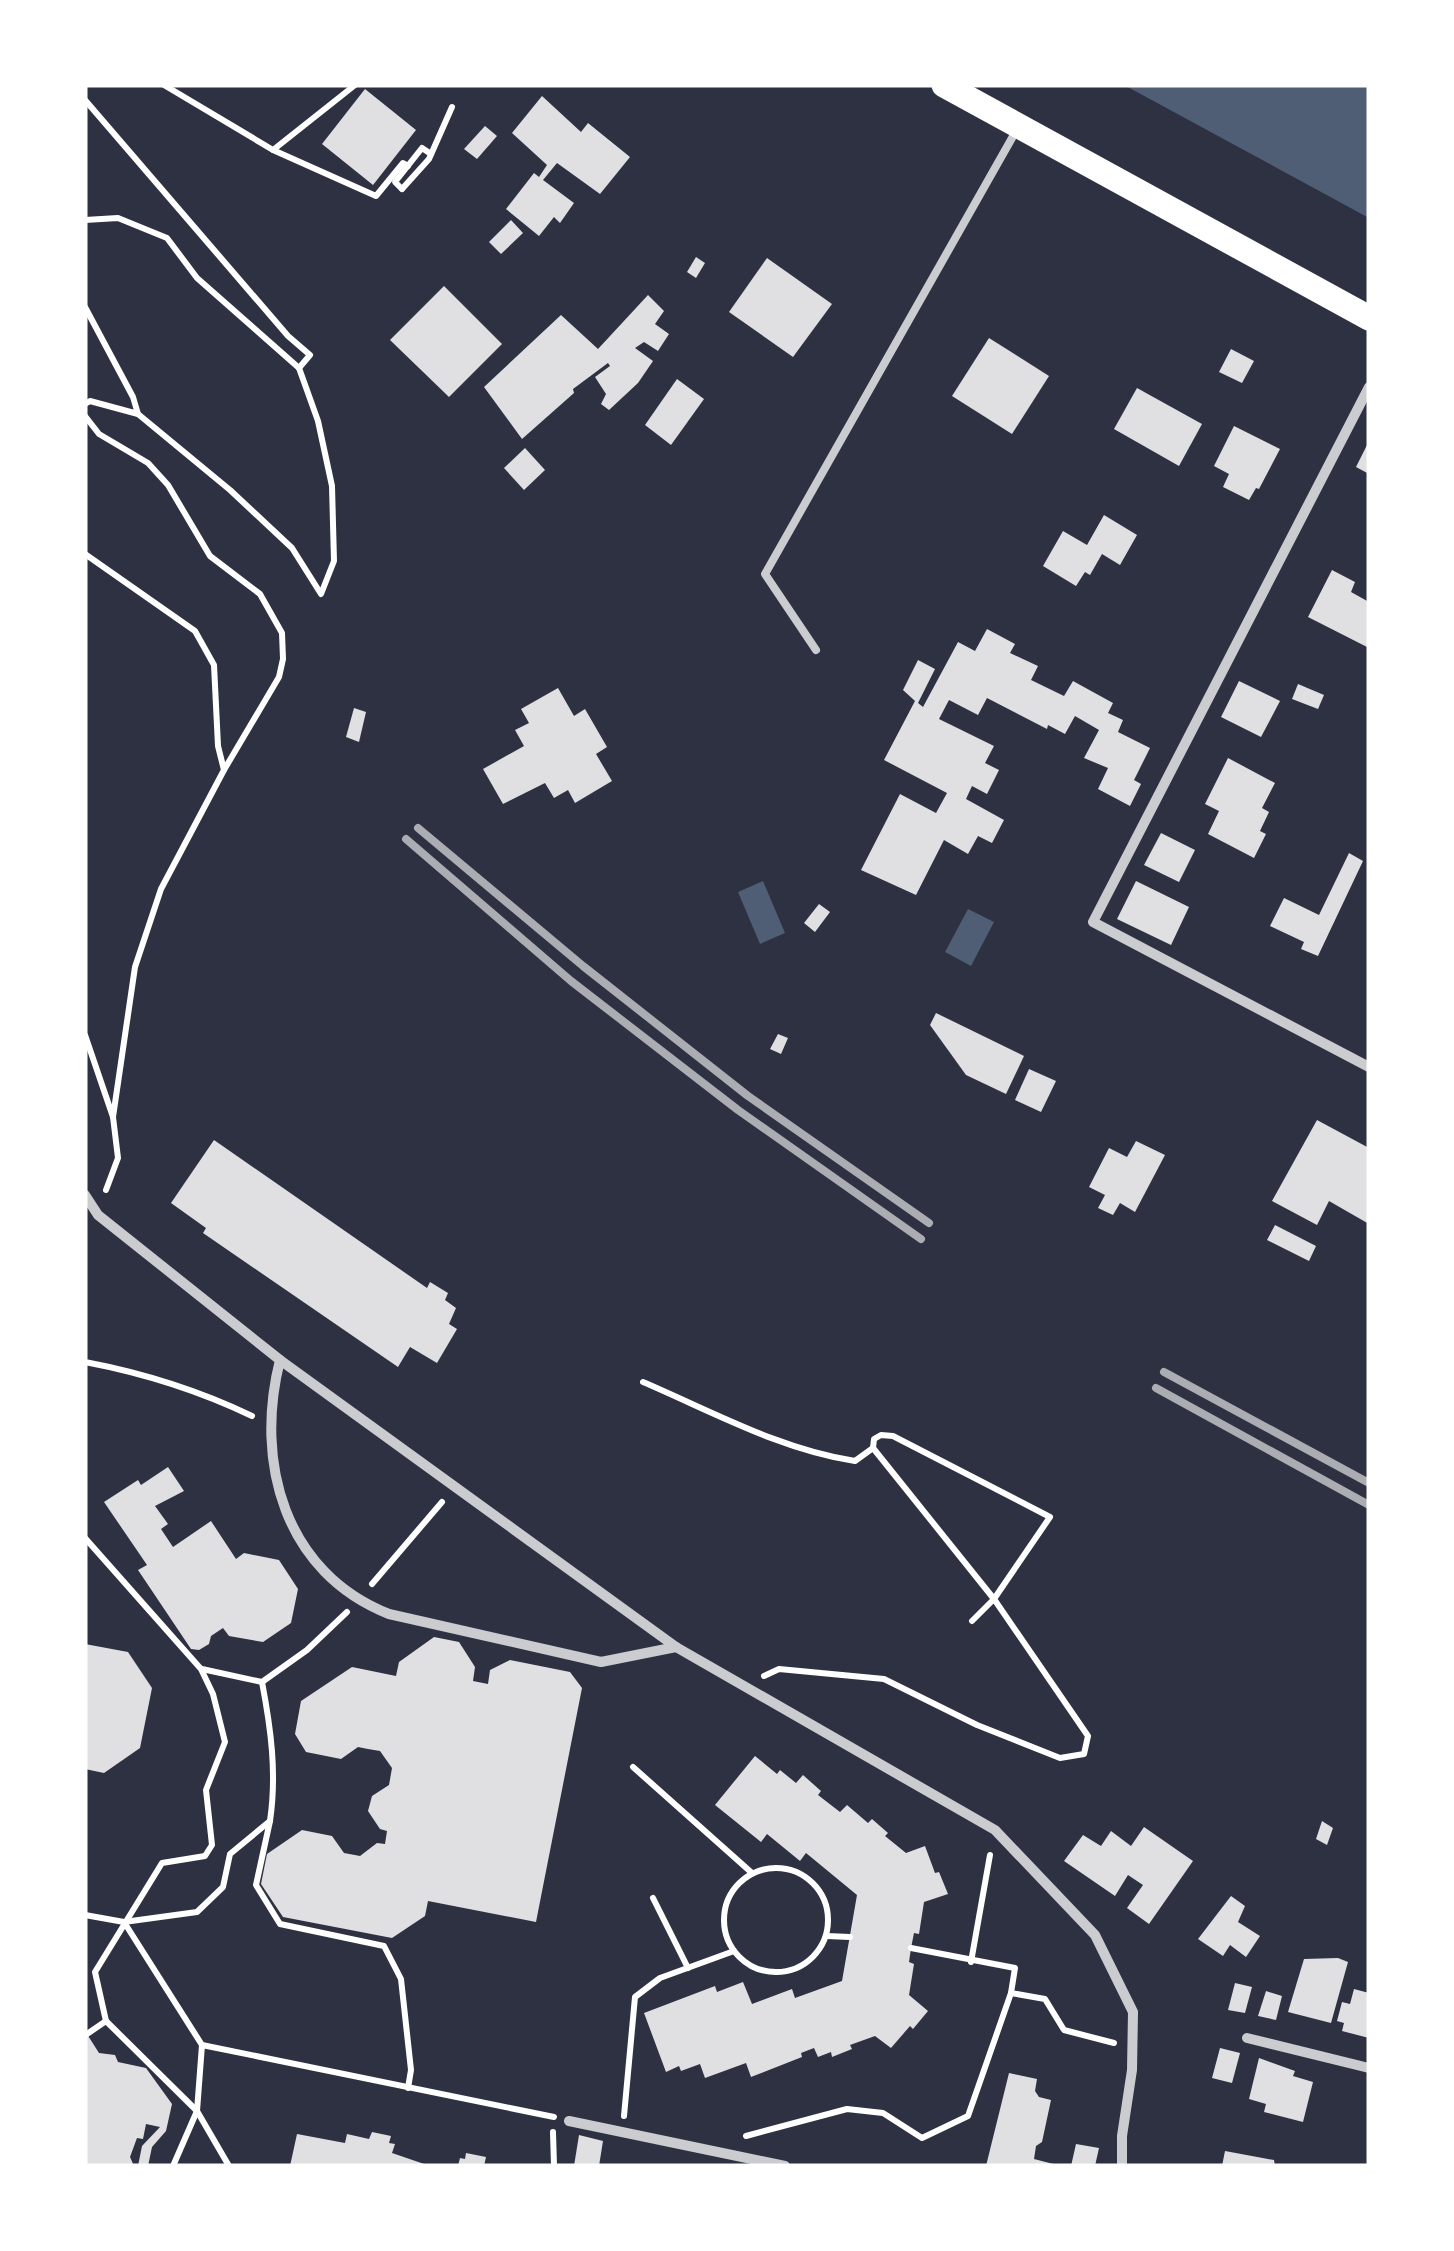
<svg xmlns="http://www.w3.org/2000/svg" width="1454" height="2251" viewBox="0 0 1454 2251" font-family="Roboto,sans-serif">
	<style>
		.water { fill: #4f5d75 }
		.building { fill: #e0e0e3 }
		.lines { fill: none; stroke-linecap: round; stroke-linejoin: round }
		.path { stroke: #fff; stroke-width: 6 }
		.service { stroke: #caccd0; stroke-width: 8 }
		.minor { stroke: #caccd0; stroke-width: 10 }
		.primary { stroke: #fff; stroke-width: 25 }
		.rail { stroke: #abadb3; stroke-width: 8 }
	</style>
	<rect width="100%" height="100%" fill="#2d3142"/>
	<g class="water">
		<path d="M 1124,85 L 1369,85 L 1369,218 Z"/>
		<path d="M 763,881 L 785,933 L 760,944 L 738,892 Z"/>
		<path d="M 968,909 L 994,922 L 971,966 L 945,952 Z"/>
	</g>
	<g class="building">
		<path d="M 365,89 L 416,130 L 373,185 L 322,144 Z"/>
		<path d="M 542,96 L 581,132 L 588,123 L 630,157 L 600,194 L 557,163 L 543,180 L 574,203 L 560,223 L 554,217 L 539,236 L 506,209 L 534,173 L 539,177 L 547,165 L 512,133 Z"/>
		<path d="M 485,126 L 497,136 L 477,159 L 464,149 Z"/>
		<path d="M 511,220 L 523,233 L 501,254 L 489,242 Z"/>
		<path d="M 696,257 L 705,263 L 696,278 L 687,272 Z"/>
		<path d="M 767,258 L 832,304 L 793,357 L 729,312 Z"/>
		<path d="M 444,286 L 502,344 L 449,397 L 390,340 Z"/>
		<path d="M 648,295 L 664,311 L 655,324 L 669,334 L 658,351 L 644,342 L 635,348 L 653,361 L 638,383 L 609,410 L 601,404 L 606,394 L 595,377 L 610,366 L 608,363 L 573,389 L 574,393 L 522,439 L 484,387 L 561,315 L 598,349 Z"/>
		<path d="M 989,338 L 1049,376 L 1012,434 L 952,396 Z"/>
		<path d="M 1231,349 L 1254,361 L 1242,383 L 1219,372 Z"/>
		<path d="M 677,379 L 704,399 L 671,445 L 645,425 Z"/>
		<path d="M 1137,388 L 1202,424 L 1179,466 L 1114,429 Z"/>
		<path d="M 1234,426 L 1280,449 L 1259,489 L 1256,488 L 1249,500 L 1223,487 L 1229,474 L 1214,466 Z"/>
		<path d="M 1369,441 L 1369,474 L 1356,467 Z"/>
		<path d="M 525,448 L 545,470 L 524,490 L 504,468 Z"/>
		<path d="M 1104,515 L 1137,535 L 1120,565 L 1102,554 L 1090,575 L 1085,572 L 1076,586 L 1043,566 L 1063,531 L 1087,545 Z"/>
		<path d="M 1332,570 L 1355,582 L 1351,592 L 1369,602 L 1369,648 L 1308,617 Z"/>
		<path d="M 987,629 L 1015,644 L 1010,653 L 1038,666 L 1031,680 L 1064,696 L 1073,681 L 1113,703 L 1108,713 L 1123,720 L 1118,732 L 1150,748 L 1134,780 L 1141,784 L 1130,806 L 1098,789 L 1108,768 L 1084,758 L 1099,730 L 1075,716 L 1065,734 L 1048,725 L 1047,729 L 987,698 L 978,715 L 949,700 L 939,719 L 994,746 L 985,763 L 999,770 L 987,794 L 972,786 L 966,799 L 1004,820 L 992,843 L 978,836 L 968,854 L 944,840 L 916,895 L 861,870 L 900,794 L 936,813 L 947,793 L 884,760 L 915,701 L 903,690 L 918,660 L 935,669 L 918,703 L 923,707 L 958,642 L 975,651 Z"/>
		<path d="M 1239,681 L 1280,701 L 1261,737 L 1221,717 Z"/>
		<path d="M 1298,684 L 1324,695 L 1318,709 L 1292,699 Z"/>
		<path d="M 558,688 L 574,716 L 585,709 L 607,747 L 596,754 L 612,781 L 575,803 L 568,790 L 554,798 L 545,783 L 503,804 L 483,769 L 524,746 L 515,730 L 529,723 L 521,709 Z"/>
		<path d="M 354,708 L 366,712 L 359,742 L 346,737 Z"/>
		<path d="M 1228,758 L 1275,783 L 1262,808 L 1269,812 L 1260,831 L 1266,834 L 1254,858 L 1208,834 L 1219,811 L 1205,804 Z"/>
		<path d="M 1161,833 L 1195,850 L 1179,882 L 1144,865 Z"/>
		<path d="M 1349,853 L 1363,861 L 1318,956 L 1301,949 L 1304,942 L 1270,926 L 1284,898 L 1319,915 Z"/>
		<path d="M 1136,881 L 1189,907 L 1171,945 L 1117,919 Z"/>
		<path d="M 819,904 L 830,912 L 815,932 L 804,923 Z"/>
		<path d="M 936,1013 L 1024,1056 L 1006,1094 L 966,1075 L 930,1025 Z"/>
		<path d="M 778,1034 L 788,1038 L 781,1054 L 770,1049 Z"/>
		<path d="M 1029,1069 L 1056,1081 L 1041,1112 L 1015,1100 Z"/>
		<path d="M 1317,1120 L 1369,1148 L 1369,1224 L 1329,1201 L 1317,1225 L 1272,1201 Z"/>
		<path d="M 214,1140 L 427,1288 L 430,1282 L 448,1293 L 445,1300 L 456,1308 L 449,1324 L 457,1329 L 437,1363 L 410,1347 L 398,1367 L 203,1233 L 206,1228 L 171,1203 Z"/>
		<path d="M 1136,1141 L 1165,1155 L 1135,1212 L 1120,1203 L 1113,1215 L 1098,1208 L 1105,1195 L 1089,1187 L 1109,1148 L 1127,1157 Z"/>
		<path d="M 1275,1225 L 1316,1246 L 1309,1261 L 1267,1240 Z"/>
		<path d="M 168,1467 L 184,1491 L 155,1506 L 168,1524 L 161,1529 L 173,1547 L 211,1521 L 236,1559 L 244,1553 L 279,1560 L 298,1589 L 291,1623 L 263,1642 L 229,1636 L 223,1628 L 211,1636 L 209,1644 L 199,1650 L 191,1649 L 138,1570 L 147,1565 L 104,1502 L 138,1480 L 141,1485 Z"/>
		<path d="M 434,1637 L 459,1642 L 475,1667 L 473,1681 L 488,1684 L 490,1670 L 510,1660 L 570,1672 L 582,1688 L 536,1922 L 428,1901 L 425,1916 L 392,1938 L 283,1917 L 261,1884 L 267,1854 L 302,1830 L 332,1836 L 344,1853 L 360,1856 L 377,1843 L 385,1844 L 387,1831 L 380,1829 L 368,1811 L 372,1796 L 389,1785 L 392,1768 L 380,1751 L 368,1749 L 358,1747 L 341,1759 L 306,1752 L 295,1734 L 301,1701 L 352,1667 L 396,1676 L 399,1662 Z"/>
		<path d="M 85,1644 L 128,1652 L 152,1688 L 140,1748 L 104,1773 L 85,1769 Z"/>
		<path d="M 755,1756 L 777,1774 L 780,1770 L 796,1783 L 803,1775 L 821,1791 L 818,1795 L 840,1812 L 847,1805 L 868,1823 L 872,1819 L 888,1833 L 885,1836 L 906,1853 L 925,1846 L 935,1873 L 939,1872 L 948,1894 L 924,1902 L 919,1934 L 914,1933 L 911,1948 L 909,1962 L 914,1964 L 909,1995 L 928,2011 L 913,2029 L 910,2026 L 891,2048 L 875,2036 L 850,2045 L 852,2049 L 832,2057 L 831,2052 L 818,2057 L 814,2048 L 801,2053 L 802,2057 L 751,2077 L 746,2063 L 705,2078 L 700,2064 L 681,2071 L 679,2066 L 666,2072 L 644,2013 L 715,1986 L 717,1992 L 743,1982 L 752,2004 L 792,1989 L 795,1998 L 842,1981 L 857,1895 L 806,1853 L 800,1861 L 767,1834 L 761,1842 L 715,1805 Z"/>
		<path d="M 1322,1821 L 1333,1828 L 1327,1845 L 1316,1839 Z"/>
		<path d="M 1144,1827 L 1193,1861 L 1149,1924 L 1127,1908 L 1143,1885 L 1128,1875 L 1115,1896 L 1064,1861 L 1083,1835 L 1101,1846 L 1111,1831 L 1131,1846 Z"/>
		<path d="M 1231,1896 L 1245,1906 L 1238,1922 L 1260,1936 L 1246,1957 L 1230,1945 L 1223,1956 L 1198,1939 Z"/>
		<path d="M 1338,1958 L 1348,1962 L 1331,2023 L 1288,2012 L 1304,1959 Z"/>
		<path d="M 1235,1983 L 1252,1987 L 1245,2013 L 1228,2010 Z"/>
		<path d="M 1354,1989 L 1369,1993 L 1369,2038 L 1342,2031 L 1344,2023 L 1337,2021 L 1342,2002 L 1350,2004 Z"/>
		<path d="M 1266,1991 L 1282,1996 L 1276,2020 L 1258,2016 Z"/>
		<path d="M 85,2031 L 99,2053 L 115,2055 L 118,2062 L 146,2068 L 172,2104 L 166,2131 L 152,2147 L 148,2166 L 138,2166 L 142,2146 L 160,2127 L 146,2124 L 143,2139 L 137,2138 L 130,2157 L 134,2166 L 85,2166 Z"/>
		<path d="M 1220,2048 L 1240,2053 L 1232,2083 L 1212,2078 Z"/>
		<path d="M 1259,2058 L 1295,2071 L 1293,2076 L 1313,2082 L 1303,2122 L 1264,2112 L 1266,2104 L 1249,2099 Z"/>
		<path d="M 1009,2073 L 1037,2079 L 1035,2091 L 1039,2097 L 1051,2100 L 1042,2142 L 1036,2146 L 1034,2159 L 1061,2166 L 986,2166 Z"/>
		<path d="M 372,2132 L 391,2136 L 389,2143 L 395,2144 L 392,2153 L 430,2166 L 290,2166 L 297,2134 L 345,2143 L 347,2134 L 369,2139 Z"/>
		<path d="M 579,2135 L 603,2141 L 599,2166 L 574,2166 Z"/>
		<path d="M 1076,2144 L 1099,2148 L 1095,2166 L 1071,2166 Z"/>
		<path d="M 1225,2151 L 1274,2160 L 1275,2166 L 1222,2166 Z"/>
		<path d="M 466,2153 L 486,2157 L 484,2166 L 458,2166 L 460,2158 L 465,2159 Z"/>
	</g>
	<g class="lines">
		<g class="path">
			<path d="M 164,85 L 273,150 L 355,85"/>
			<path d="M 85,100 L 288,336 L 310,355 L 299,368 L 197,278 L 167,238 L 118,218 L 85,220"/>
			<path d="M 273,150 L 376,196 L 403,163 L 408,166"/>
			<path d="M 402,189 L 429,159 L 452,107"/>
			<path d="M 402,189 L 395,182 L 422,148 L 431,154"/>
			<path d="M 85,307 L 133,397 L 138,414 L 90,401 L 85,404"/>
			<path d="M 138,414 L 230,490 L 292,548 L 321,594 L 334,561 L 332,486 L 318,421 L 299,368"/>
			<path d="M 85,416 L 99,434 L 148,463 L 168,485 L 210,556 L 260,594 L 282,633 L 283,659 L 279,677 L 224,770"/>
			<path d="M 85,554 L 195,631 L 214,665 L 218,746 L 224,770 L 161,889 L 135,967 L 113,1117"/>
			<path d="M 85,1035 L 113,1117 L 118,1158 L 106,1190"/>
			<path d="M 85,1362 C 143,1373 200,1391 252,1416"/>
			<path d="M 643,1382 C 711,1411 781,1450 855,1461 L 873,1448"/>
			<path d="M 85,1538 L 201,1669 L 213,1694 L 225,1742 L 206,1790 L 212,1845 L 205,1856 L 162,1863 L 95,1972 L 106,2021 L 197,2111 L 229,2166"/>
			<path d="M 372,1584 L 442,1502"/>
			<path d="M 202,1669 L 262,1682 L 307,1650 L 347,1612"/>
			<path d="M 764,1676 L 779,1669 L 884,1679 L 977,1725 L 1060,1758 L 1084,1754 L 1088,1736 L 994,1599 L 873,1448 L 874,1439 L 881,1435 L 893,1436 L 1050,1517 L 994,1599 L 972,1621"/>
			<path d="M 633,1767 L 752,1873"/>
			<path d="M 270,1821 L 256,1885 L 280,1924 L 384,1946 L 401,1979 L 411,2070 L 408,2088"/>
			<circle cx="776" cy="1920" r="52"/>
			<path d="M 653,1898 L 688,1968"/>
			<path d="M 85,1915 L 124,1922 L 202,2045 L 554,2117"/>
			<path d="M 124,1922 L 197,1912 L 223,1887 L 230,1854 L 270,1821 C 277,1774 271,1729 262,1682"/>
			<path d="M 827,1936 L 850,1937"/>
			<path d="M 911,1948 L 1015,1968 L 1011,1993 L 1045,1999 L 1064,2030 L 1114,2043"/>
			<path d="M 971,1962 L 990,1855"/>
			<path d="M 87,2034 L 106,2021"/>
			<path d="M 624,2116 L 635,1997 L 660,1978 L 734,1951"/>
			<path d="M 553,2132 L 554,2166"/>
			<path d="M 746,2136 L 847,2109 L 883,2113 L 922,2138 L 968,2116 L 1011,1993"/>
			<path d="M 173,2166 L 197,2111 L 202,2045"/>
		</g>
		<path class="service" d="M 816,650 L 765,574 L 1016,131"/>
		<g class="minor">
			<path d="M 1369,387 L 1093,922 L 1369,1067"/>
			<path d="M 85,1195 L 98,1215 L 280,1360 L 676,1647 L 995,1830 L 1095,1935 L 1133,2012 L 1132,2070 L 1122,2136 L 1122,2166"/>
			<path d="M 280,1360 C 254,1463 285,1573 389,1614 L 601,1662 L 676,1647"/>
			<path d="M 1247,2038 L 1369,2068"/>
			<path d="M 569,2121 L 785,2166"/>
		</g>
		<path class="primary" d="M 944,85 L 1369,318"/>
		<g class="rail">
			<path d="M 418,828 L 583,966 L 748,1096 L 929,1223"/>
			<path d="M 406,839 L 571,981 L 738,1110 L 921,1239"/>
			<path d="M 1164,1372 L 1369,1483"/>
			<path d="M 1156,1388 L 1369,1505"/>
		</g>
	</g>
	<rect width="1454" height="2251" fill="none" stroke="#ffffff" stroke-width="175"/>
</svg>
